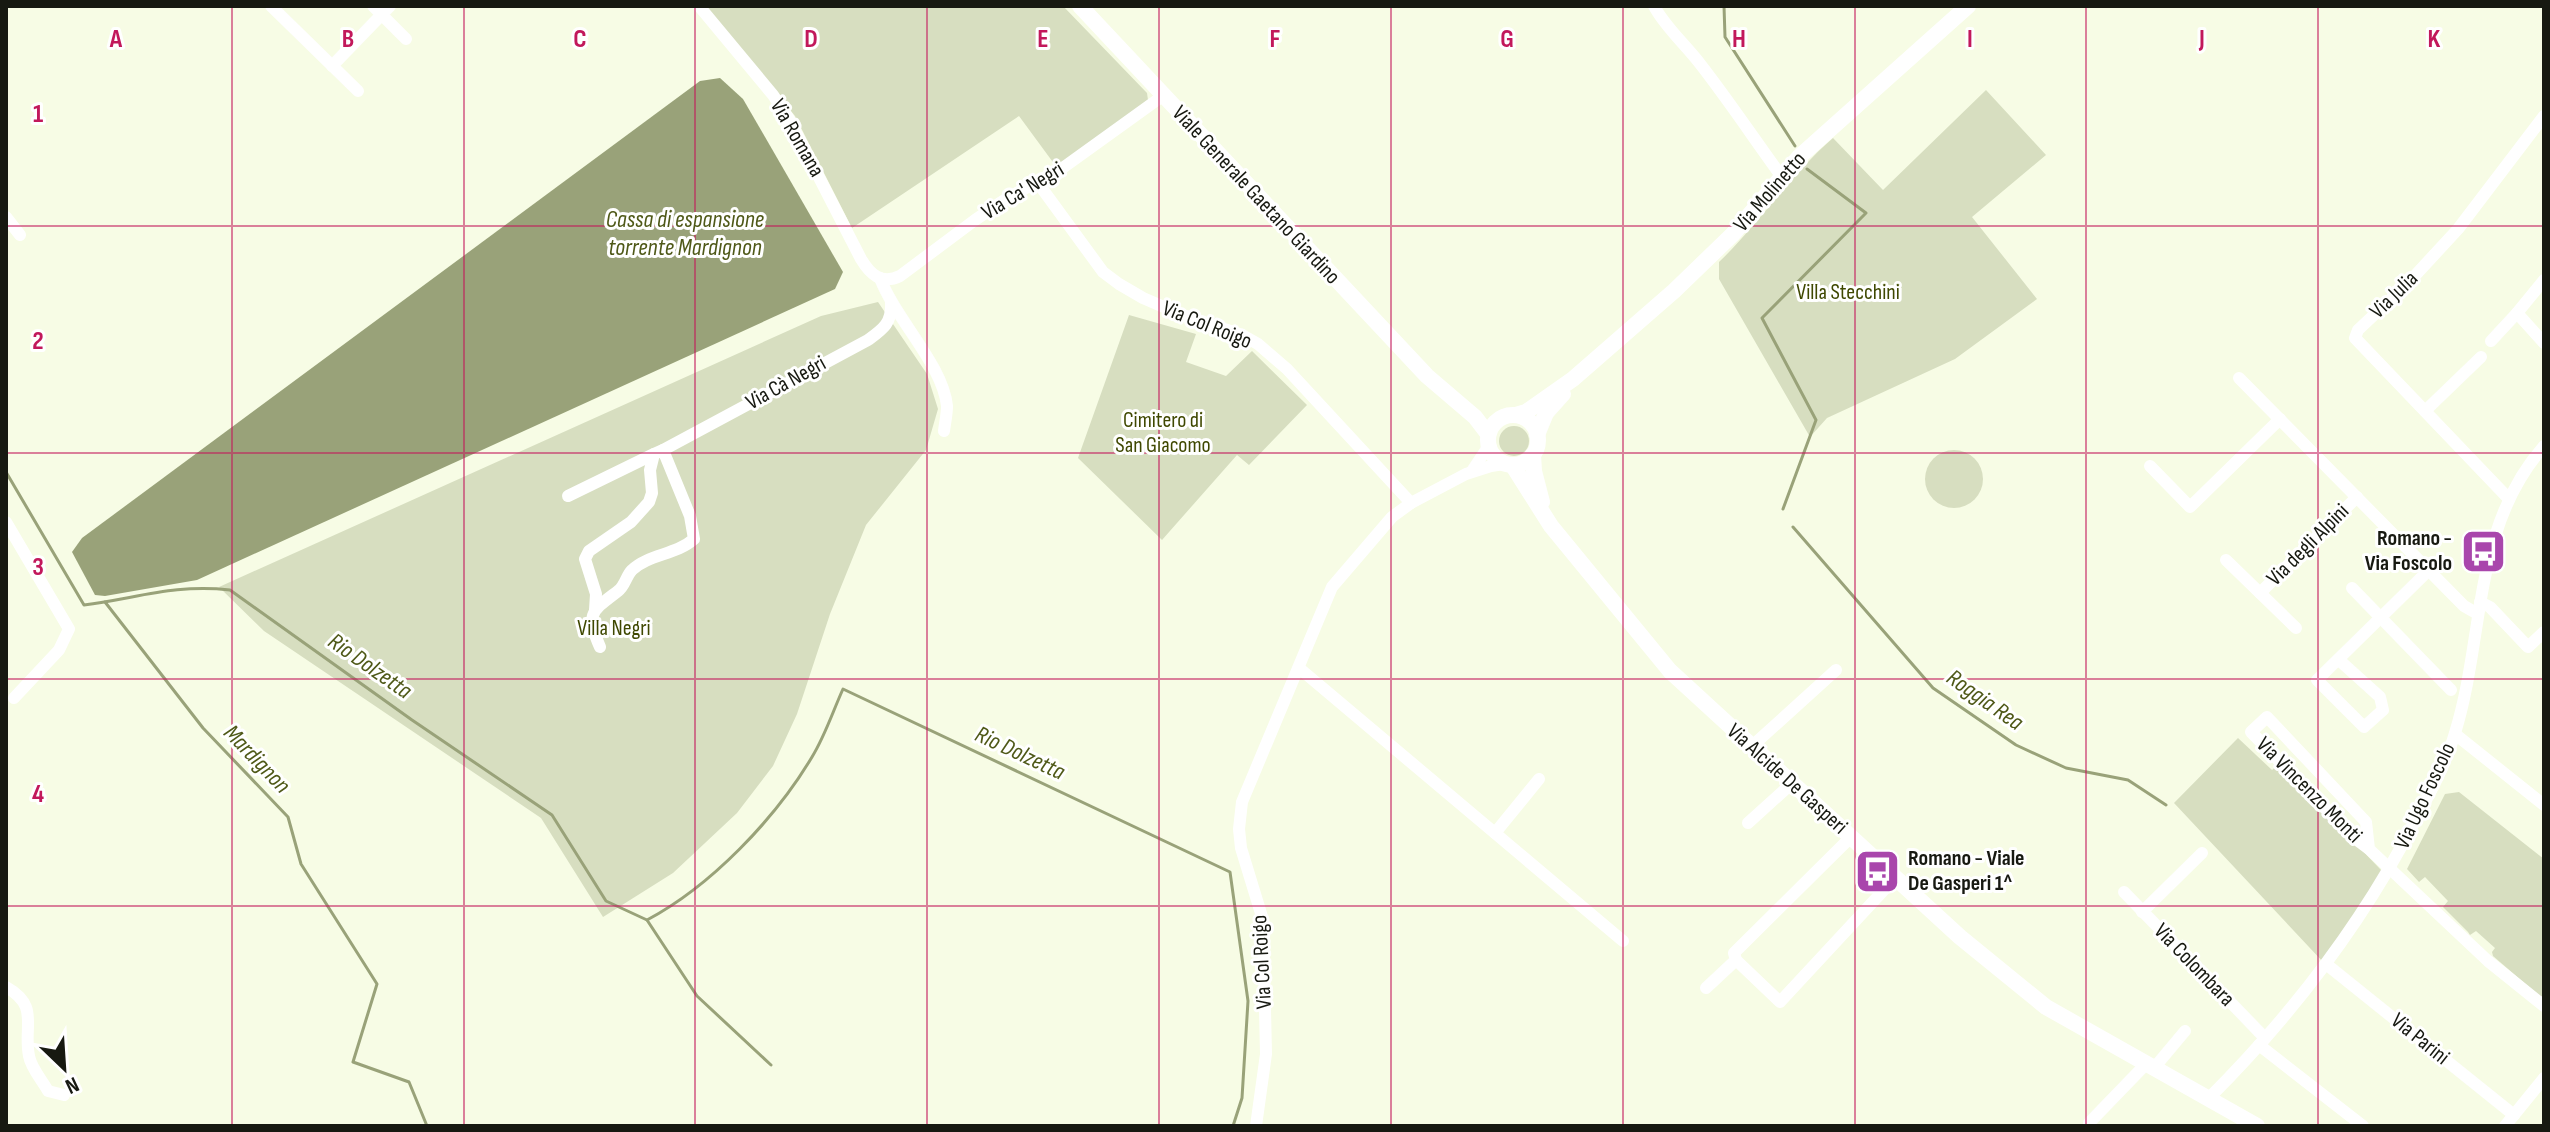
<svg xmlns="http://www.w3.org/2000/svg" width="2550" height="1132" viewBox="0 0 2550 1132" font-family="'Sofia Sans Condensed',sans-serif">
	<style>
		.green { fill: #d7dec0 }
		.water { fill: #99a279 }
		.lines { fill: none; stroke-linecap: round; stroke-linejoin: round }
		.stream { stroke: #99a279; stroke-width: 3 }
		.minor { stroke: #fff; stroke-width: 12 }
		.secondary { stroke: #fff; stroke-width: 16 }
		.grid { fill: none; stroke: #c2185b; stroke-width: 2; stroke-opacity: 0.55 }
		.labels { text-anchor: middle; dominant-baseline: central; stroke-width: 6; stroke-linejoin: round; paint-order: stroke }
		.street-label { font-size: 22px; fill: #171911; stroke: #fff }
		.park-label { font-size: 22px; fill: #3f4801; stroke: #fff }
		.poi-label { font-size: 22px; font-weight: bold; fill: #171911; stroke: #fff; text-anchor: end }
		.water-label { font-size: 24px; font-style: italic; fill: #4f5918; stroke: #fff }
		.grid-label { font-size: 26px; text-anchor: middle; font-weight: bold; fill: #c2185b; stroke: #fff; stroke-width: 6; stroke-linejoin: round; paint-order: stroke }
	</style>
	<rect width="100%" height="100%" fill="#f7fce5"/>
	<g class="green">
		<path d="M 706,6 L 1063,6 L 1147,93 L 1148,100 L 1058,165 L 1055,165 L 1019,116 L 852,228 L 795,116 Z"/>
		<path d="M 1986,90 L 2046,155 L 1972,217 L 2037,299 L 1955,359 L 1827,418 L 1810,437 L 1719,279 L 1719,262 C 1760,223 1790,175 1833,138 L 1883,190 Z"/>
		<path d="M 878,302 L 927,374 L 938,409 L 926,450 L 866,525 L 830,614 L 797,714 L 773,766 L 737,813 L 673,873 L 603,917 L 541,818 L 264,631 L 219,587 L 821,316 Z"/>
		<path d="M 1129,315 L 1196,334 L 1186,362 L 1226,376 L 1252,351 L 1307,405 L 1249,465 L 1237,455 L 1162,540 L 1078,458 Z"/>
		<circle cx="1514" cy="441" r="15"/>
		<circle cx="1954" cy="479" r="29"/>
		<path d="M 2238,738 L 2272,770 L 2279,764 L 2382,871 L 2324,963 L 2174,803 Z"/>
		<path d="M 2459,792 L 2544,859 L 2544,1000 L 2493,956 L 2492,952 L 2495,948 L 2476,931 L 2470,935 L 2468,932 L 2443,907 L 2448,901 L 2425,877 L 2419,882 L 2407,869 L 2445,794 Z"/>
	</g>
	<path class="water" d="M 720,78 L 743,99 L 843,272 L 835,289 L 197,580 L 105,596 L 95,595 L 72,552 L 82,538 L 700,81 Z"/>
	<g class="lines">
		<g class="stream">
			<path d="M 1724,6 L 1725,37 L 1795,146"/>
			<path d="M 6,472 L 84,605 C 138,598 174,584 230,590 L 412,720 L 552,815 L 606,901 L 647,920 C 711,886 775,819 812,757 C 825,736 833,711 843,689 L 1230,872 L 1248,1001 L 1242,1098 L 1233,1126"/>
			<path d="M 1783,509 L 1816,420 L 1762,318 L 1866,213 L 1807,169"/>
			<path d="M 1793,527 L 1933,688 L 2016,745 L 2066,768 L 2128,780 L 2166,805"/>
			<path d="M 105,602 L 203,728 L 288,817 L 301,864 L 377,984 L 353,1062 L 409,1082 L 427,1126"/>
			<path d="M 647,920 L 697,996 L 771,1065"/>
		</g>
		<g class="minor">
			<path d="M 271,6 L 358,91"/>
			<path d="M 373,6 L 406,39"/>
			<path d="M 699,6 L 773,95 L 789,119 L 861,259 C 870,274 881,285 900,276 L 975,220 L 1006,199 L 1064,167 L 1164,95"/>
			<path d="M 1654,6 C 1665,27 1686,45 1701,65 C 1729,101 1755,140 1782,177"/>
			<path d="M 332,66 L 390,6"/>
			<path d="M 1038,183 L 1103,272 L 1119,284 L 1143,298 L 1180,314 L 1242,335 L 1258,344 L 1287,369 L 1411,503"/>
			<path d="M 6,217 L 20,235"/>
			<path d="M 880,278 C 896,320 943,365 947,406 C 947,414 945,423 944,431"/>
			<path d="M 2544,280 L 2517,313 L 2544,343"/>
			<path d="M 2491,341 L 2517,313"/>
			<path d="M 2239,378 L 2464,606 L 2478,614"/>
			<path d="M 2425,411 L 2481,357"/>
			<path d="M 2150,466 L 2190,507 L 2280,419"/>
			<path d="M 1472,471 L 1488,447"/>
			<path d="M 568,496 L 654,454"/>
			<path d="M 2509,499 L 2355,338 L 2358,330 L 2410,281 L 2458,229 L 2544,116"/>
			<path d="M 6,522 L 69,629 L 59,650 L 14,698"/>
			<path d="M 2226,560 L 2260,593 L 2357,497"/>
			<path d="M 2352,588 L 2451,690"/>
			<path d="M 2260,593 L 2296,628"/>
			<path d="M 2480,602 L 2490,607 L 2528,647 L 2544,632"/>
			<path d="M 595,610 L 596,594 L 585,559 L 589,551 L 631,522 L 649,502 L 652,493 L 650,470 L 654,454 L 663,450"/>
			<path d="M 600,647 C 585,613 592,611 618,591 C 625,586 626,576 632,570 C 649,554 676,555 694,539 L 690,516 L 663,450 L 868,340 C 883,329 892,323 891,303"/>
			<path d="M 2339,660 L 2380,697 L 2383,710 L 2364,727 L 2317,680 L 2429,570"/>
			<path d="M 1299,668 L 1623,941"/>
			<path d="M 2455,734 L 2544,805"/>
			<path d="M 1751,747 L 1836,670"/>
			<path d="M 1748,823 L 1791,784"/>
			<path d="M 1495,833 L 1539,779"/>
			<path d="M 1851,837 L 1734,953 L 1736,960 L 1780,1002 L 1896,877"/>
			<path d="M 2369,849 L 2366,822 L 2267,717 L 2251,732 L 2353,837 L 2369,849 L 2488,961 L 2544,1006"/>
			<path d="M 2124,892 L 2265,1038"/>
			<path d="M 2142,912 L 2202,853"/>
			<path d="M 2326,964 L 2514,1115"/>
			<path d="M 6,987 C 40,1006 23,1026 29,1056 C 31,1068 42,1080 48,1091 L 64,1095"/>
			<path d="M 1706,988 L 1736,960"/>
			<path d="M 2259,1045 L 2363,1126"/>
			<path d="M 2154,1068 L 2185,1031"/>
			<path d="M 2209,1098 C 2291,1016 2362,924 2415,821 C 2430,793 2446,764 2455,733 C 2485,636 2472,527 2544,446"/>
			<path d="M 2089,1123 L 2146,1064"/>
			<path d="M 1256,1126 L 1266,1054 L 1263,920 L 1241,848 L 1239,829 L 1242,802 L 1332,587 L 1392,517 L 1411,503 L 1466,474 L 1491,466 L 1504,464"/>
			<path d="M 2505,1126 L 2544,1078"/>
		</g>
		<g class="secondary">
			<path d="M 1080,6 L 1427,376 L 1475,417 L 1488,434"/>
			<path d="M 1516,415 L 1526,412 L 1573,379 L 1674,291 L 1733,234 L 1799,157 L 1968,6"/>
			<circle cx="1513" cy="440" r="25"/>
			<path d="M 1537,435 L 1546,413 L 1563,394"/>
			<path d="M 1533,455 L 1534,471 L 1542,502"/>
			<path d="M 1513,466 L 1551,526 L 1670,671 L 1960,937 L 2046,1007 L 2257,1126"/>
		</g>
	</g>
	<path class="grid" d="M 232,6 L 232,1126M 464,6 L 464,1126M 695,6 L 695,1126M 927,6 L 927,1126M 1159,6 L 1159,1126M 1391,6 L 1391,1126M 1623,6 L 1623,1126M 1855,6 L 1855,1126M 2086,6 L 2086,1126M 2318,6 L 2318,1126M 6,226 L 2544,226M 6,453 L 2544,453M 6,679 L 2544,679M 6,906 L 2544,906"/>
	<defs>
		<symbol id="bus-square" viewBox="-11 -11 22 22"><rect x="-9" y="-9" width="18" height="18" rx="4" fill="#a946ac" stroke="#fff"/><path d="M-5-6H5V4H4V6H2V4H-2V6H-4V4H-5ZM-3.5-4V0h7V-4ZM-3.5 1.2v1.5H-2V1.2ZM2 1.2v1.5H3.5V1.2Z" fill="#fff"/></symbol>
	</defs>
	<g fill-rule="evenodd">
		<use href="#bus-square" x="2458" y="526" width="51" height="51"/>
		<use href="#bus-square" x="1852" y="846" width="51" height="51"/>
	</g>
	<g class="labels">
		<g class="street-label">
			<text transform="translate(797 138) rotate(60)">Via Romana</text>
			<text transform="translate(1023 191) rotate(-31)">Via Ca' Negri</text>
			<text transform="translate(1770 192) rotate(-49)">Via Molinetto</text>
			<text transform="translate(1256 195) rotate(47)">Viale Generale Gaetano Giardino</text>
			<text transform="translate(2394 295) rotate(-44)">Via Julia</text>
			<text transform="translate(1207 325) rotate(22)">Via Col Roigo</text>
			<text transform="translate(786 383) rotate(-29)">Via Cà Negri</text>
			<text transform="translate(2308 545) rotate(-45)">Via degli Alpini</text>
			<text transform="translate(1787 779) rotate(42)">Via Alcide De Gasperi</text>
			<text transform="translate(2309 790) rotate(45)">Via Vincenzo Monti</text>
			<text transform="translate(2425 796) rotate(-65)">Via Ugo Foscolo</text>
			<text transform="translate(1262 962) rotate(-93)">Via Col Roigo</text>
			<text transform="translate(2194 965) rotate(46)">Via Colombara</text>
			<text transform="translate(2420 1039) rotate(39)">Via Parini</text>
		</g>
		<g class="park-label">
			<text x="1848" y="292">Villa Stecchini</text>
			<text x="1163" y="420">Cimitero di<tspan x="1163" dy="25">San Giacomo</tspan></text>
			<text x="614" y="628">Villa Negri</text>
		</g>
		<g class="poi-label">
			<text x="2452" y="538">Romano -<tspan x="2452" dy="25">Via Foscolo</tspan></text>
			<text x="1908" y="858" text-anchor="start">Romano - Viale<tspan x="1908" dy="25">De Gasperi 1^</tspan></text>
		</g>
		<g class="water-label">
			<text x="685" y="219">Cassa di espansione<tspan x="685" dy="28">torrente Mardignon</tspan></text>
			<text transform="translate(370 666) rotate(35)">Rio Dolzetta</text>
			<text transform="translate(1985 700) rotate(35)">Roggia Rea</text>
			<text transform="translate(1020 753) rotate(25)">Rio Dolzetta</text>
			<text transform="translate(257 759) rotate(46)">Mardignon</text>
		</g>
	</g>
	<g class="grid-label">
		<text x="116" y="47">A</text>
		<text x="348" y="47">B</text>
		<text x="580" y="47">C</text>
		<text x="811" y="47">D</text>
		<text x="1043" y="47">E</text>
		<text x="1275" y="47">F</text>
		<text x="1507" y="47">G</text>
		<text x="1739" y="47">H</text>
		<text x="1970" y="47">I</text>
		<text x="2202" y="47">J</text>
		<text x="2434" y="47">K</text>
		<text x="38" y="122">1</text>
		<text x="38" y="349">2</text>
		<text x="38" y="575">3</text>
		<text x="38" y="802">4</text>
	</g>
	<rect width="2550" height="1132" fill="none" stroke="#171911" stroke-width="16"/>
	<g transform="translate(64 1068) rotate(155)" stroke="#ffffff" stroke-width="6" paint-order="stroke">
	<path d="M0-6L14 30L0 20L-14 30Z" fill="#171911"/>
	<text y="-12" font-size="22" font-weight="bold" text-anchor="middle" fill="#171911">N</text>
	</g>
</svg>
